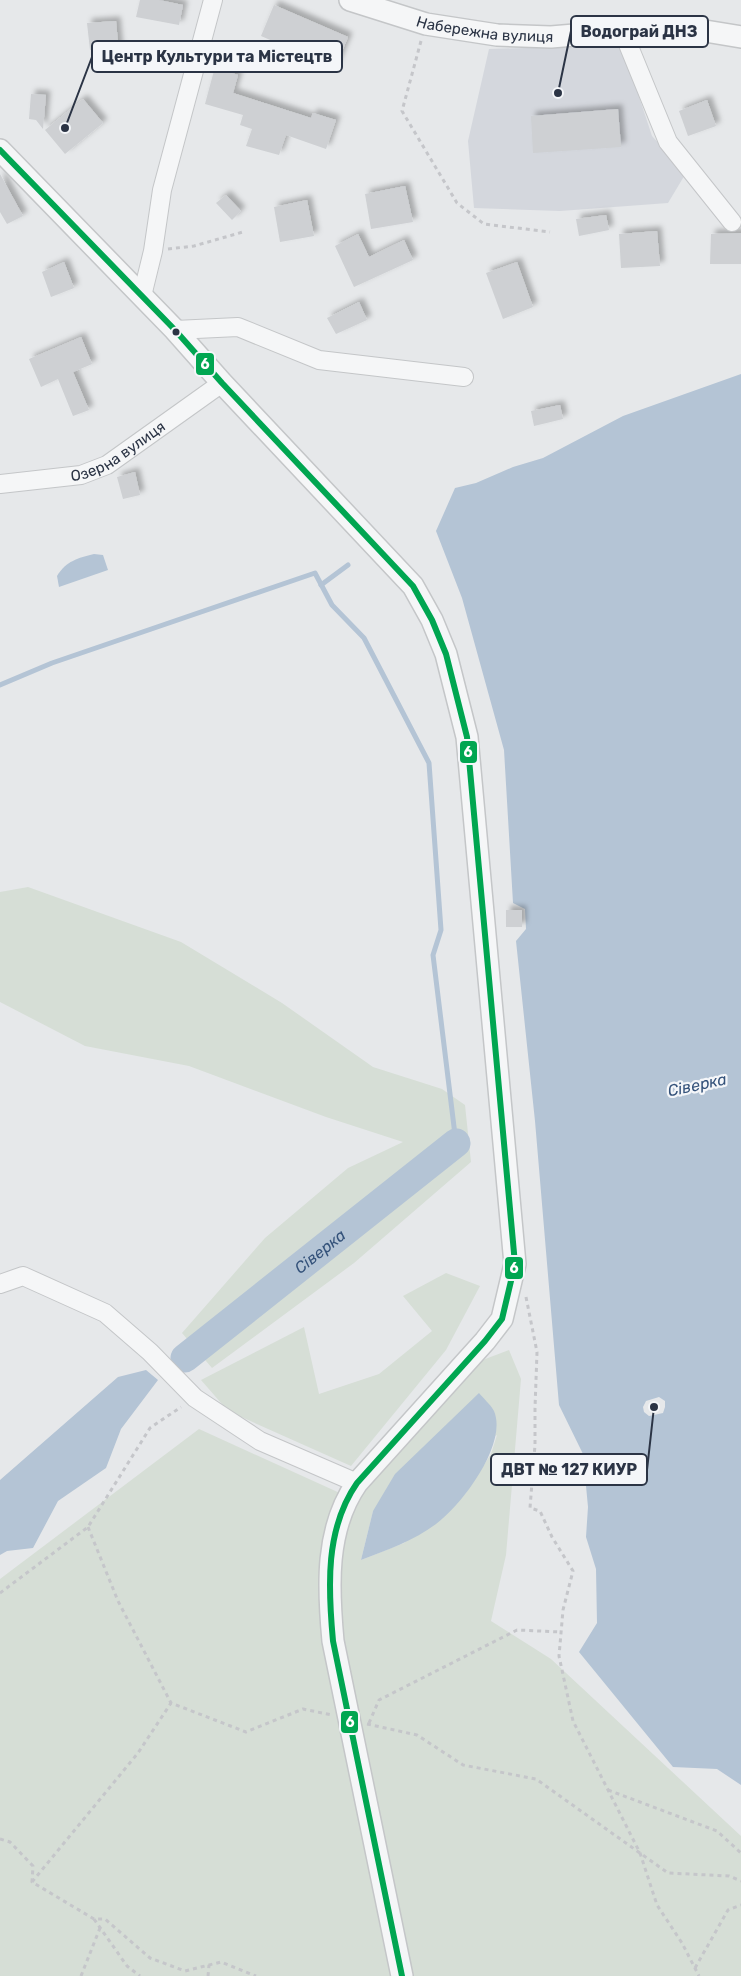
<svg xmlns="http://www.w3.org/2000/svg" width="741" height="1976" viewBox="0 0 741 1976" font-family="Rubik,sans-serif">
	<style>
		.built { fill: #d4d7dd }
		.green { fill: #d6ded6; fill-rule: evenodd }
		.water { fill: #b4c4d5; fill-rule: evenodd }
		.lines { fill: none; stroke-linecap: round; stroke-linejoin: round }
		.stream { stroke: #b4c4d5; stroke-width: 5 }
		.river { stroke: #b4c4d5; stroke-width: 29 }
		.building { fill: #ced0d3; filter: url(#shadow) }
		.minor-casing { stroke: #c4c6c8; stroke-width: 20 }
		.tertiary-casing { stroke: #c4c6c8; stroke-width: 24 }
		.path { stroke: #c5c6ca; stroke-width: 3; stroke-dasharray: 4 4; stroke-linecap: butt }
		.minor { stroke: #f5f6f7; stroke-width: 18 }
		.tertiary { stroke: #f5f6f7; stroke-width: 21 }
		.bus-1-casing { stroke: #f4f6f9; stroke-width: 10 }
		.bus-1 { stroke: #00a651; stroke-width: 6 }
		.bus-dot { fill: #2b3445; stroke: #f4f6f9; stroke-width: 2 }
		.labels { text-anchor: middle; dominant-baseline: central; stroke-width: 4.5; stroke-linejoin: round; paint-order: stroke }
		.street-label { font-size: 15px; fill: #2b3445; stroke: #f4f6f9 }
		.water-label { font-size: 16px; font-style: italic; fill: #34527a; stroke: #f4f6f9 }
		.leader { fill: none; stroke: #2b3445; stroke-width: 2 }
		.callout-dot { fill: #2b3445; stroke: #f4f6f9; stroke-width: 2 }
		.callout { fill: #f4f6f9; stroke: #2b3445; stroke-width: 2 }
		.callout-label { font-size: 16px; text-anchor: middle; font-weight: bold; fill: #2b3445 }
		.line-badge { stroke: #f4f6f9; stroke-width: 2 }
		.badge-label { font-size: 14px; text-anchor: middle; font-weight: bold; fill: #fff }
	</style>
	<defs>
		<filter id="shadow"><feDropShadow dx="4.5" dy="-4.5" stdDeviation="2.5" flood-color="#0004"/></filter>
	</defs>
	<rect width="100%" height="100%" fill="#e6e8ea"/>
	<path class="built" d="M 622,45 L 652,136 L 686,173 L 668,203 L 560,211 L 474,208 L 468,141 L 489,49 Z"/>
	<g class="green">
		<path d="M 28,887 L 181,942 L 282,1003 L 373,1067 L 442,1089 L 465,1105 L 471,1162 L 354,1263 L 212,1368 L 182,1333 L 265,1238 L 348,1168 L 403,1142 L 326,1117 L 189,1066 L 85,1046 L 0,1002 L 0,892 Z"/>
		<path d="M 446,1273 L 480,1286 L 446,1350 L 351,1466 L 228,1411 L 201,1380 L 304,1327 L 319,1394 L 379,1374 L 432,1331 L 403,1296 Z"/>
		<path d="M 509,1350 L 521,1379 L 506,1555 L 491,1621 L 551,1659 L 741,1836 L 741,1976 L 0,1976 L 0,1579 L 199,1429 L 353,1499 L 480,1361 ZM 497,1435 L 491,1454 L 465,1494 L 404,1543 L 361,1560 L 373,1511 Z"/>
	</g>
	<g class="water">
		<path d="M 741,374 L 741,1785 L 717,1769 L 673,1767 L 579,1652 L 597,1623 L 596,1569 L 586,1537 L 588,1507 L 583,1454 L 559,1405 L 535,1121 L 516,941 L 526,929 L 525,909 L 513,903 L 504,750 L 462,598 L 436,531 L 455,488 L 476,483 L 513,467 L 543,458 L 623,416 ZM 659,1397 L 665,1401 L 665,1407 L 663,1413 L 649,1416 L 644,1412 L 643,1407 L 646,1401 Z"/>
		<path d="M 94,554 L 103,555 L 108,570 L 59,587 L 57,576 C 66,561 78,558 94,554 Z"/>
		<path d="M 146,1370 L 158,1380 L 121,1429 L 106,1468 L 58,1501 L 33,1548 L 7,1551 L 0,1555 L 0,1480 L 118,1377 Z"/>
		<path d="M 479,1393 C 483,1398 491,1405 494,1411 C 508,1444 462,1505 436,1524 C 413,1541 387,1550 361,1560 L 373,1511 L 395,1474 Z"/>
	</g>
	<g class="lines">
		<g class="stream">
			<path d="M 321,585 L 348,565"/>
			<path d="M 0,685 L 52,663 L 315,573 L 332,605 L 364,638 L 429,763 L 441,930 L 433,955 L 456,1143"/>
		</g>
		<path class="river" id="s1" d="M 185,1358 L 456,1143"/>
	</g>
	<g class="building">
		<path d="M 140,0 L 159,0 L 183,5 L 179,25 L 136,17 Z"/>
		<path d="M 274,5 L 348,37 L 335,68 L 261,36 Z"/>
		<path d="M 116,21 L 119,53 L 107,54 L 106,49 L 90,50 L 87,23 Z"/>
		<path d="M 215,67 L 238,75 L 233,93 L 311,118 L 313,113 L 336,120 L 326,149 L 286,135 L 279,155 L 246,146 L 252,129 L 240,125 L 243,115 L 205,104 Z"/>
		<path d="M 31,94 L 46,95 L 43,129 L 36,120 L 29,119 Z"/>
		<path d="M 83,99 L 103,123 L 65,154 L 45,130 Z"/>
		<path d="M 707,100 L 716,126 L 688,136 L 679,111 Z"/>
		<path d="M 618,109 L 621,147 L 533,153 L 531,116 Z"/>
		<path d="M 0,174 L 23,216 L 7,224 L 0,212 Z"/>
		<path d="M 405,186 L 413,222 L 371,229 L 365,194 Z"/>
		<path d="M 226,195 L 241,211 L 232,220 L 216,203 Z"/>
		<path d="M 307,200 L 314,236 L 280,242 L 274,207 Z"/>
		<path d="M 606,215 L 609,230 L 579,236 L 576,219 Z"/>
		<path d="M 657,231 L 660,266 L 621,268 L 619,234 Z"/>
		<path d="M 741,233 L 741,264 L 710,264 L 711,234 Z"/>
		<path d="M 358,234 L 369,257 L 404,240 L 413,260 L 354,287 L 335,246 Z"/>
		<path d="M 64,262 L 74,288 L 51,297 L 42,272 Z"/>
		<path d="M 517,262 L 533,307 L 503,319 L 486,273 Z"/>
		<path d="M 359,302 L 367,320 L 336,334 L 327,318 Z"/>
		<path d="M 81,337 L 92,364 L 73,372 L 89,410 L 73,416 L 58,379 L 41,387 L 29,359 Z"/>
		<path d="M 560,405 L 563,419 L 534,426 L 531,411 Z"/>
		<path d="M 135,472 L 140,495 L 123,499 L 117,477 Z"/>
		<rect x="506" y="910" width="16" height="17"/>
	</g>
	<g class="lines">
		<defs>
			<g id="minor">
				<path d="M 623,32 L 668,142 L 732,222"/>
				<path d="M 142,296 L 153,251 L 162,190 L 213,0"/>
				<path d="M 175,330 L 238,327 L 319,360 L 464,377"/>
				<path id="s2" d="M 0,484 L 81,475 L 107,465 L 222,383"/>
				<path d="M 0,1284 L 23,1276 L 105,1313 L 150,1352 L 195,1398 L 260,1441 L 357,1483"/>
			</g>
			<g id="tertiary">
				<path id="s3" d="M 350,0 L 426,24 L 497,35 L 551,37 L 657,28 L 687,28 L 741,37"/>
				<path d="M 0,150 L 175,330 L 222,383 L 413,586 L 432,620 L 446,654 L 467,737 L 515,1264 L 502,1319 L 485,1341 L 357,1483 C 325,1529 328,1587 333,1641 L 402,1976"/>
			</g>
		</defs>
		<use href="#minor" class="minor-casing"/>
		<use href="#tertiary" class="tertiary-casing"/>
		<g class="path">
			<path d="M 421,41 L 402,111 L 457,203 L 484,224 L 550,232"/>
			<path d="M 168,249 L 194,246 L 243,232"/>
			<path d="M 526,1297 L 537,1352 L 535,1408 L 535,1445 L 530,1508 L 540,1511 L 552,1537 L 573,1571 L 563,1610 L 559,1656 L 573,1721 L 640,1853 L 657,1905 L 682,1943 L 699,1976"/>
			<path d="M 88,1527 L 118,1601 L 171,1703 L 246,1732 L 303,1709 L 332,1715"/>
			<path d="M 0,1593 L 88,1527 L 150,1428 L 181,1407"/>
			<path d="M 369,1723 L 379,1700 L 517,1630 L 561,1632"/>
			<path d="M 367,1724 L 417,1735 L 463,1765 L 536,1779 L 668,1873 L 729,1876 L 741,1881"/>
			<path d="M 608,1790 L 717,1831 L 741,1853"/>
			<path d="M 0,1839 L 10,1842 L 33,1866 L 32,1882 L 94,1919 L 105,1919 L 150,1958 L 185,1971 L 221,1962 L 256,1976"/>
			<path d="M 32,1882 L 138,1753 L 171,1703"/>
			<path d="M 94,1919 L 127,1966 L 140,1976"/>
			<path d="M 695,1968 L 728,1910 L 741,1905"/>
			<path d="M 81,1976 L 100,1928"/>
			<path d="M 208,1976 L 209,1965"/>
		</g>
		<use href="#minor" class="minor"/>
		<use href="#tertiary" class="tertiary"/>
		<defs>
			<path id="bus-1" d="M 0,150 L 175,330 L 222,383 L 413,586 L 432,620 L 446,654 L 467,737 L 515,1264 L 502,1319 L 485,1341 L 357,1483 C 325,1529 328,1587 333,1641 L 402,1976"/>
		</defs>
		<use href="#bus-1" class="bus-1-casing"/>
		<use href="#bus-1" class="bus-1"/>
	</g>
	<circle class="bus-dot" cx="176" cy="332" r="4.5"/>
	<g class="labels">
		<g class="street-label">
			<text stroke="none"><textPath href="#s3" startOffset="139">Набережна вулиця</textPath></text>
			<text stroke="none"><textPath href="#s2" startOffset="125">Озерна вулиця</textPath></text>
		</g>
		<g class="water-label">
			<text transform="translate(697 1085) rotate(-12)">Сіверка</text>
			<text stroke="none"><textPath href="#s1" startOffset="172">Сіверка</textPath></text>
		</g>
	</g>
	<path class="leader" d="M558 93L571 31M65 128L92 57M654 1407L647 1470"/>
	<g class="callout-dot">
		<circle cx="558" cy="93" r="5"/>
		<circle cx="65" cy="128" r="5"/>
		<circle cx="654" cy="1407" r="5"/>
	</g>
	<g class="callout">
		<rect x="571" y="16" width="137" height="31" rx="5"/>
		<rect x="92" y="41" width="250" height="31" rx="5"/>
		<rect x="491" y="1454" width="156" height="31" rx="5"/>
	</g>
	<g class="callout-label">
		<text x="639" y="37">Водограй ДНЗ</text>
		<text x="217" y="62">Центр Культури та Містецтв</text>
		<text x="569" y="1475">ДВТ № 127 КИУР</text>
	</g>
	<g class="line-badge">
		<rect x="195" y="352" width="20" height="24" rx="5" fill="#00a651"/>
		<rect x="459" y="740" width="19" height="24" rx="5" fill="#00a651"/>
		<rect x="504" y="1256" width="20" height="24" rx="5" fill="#00a651"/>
		<rect x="340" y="1710" width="19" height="24" rx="5" fill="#00a651"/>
	</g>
	<g class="badge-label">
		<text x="205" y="369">6</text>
		<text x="468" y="757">6</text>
		<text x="514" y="1273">6</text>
		<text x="350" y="1727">6</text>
	</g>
</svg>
